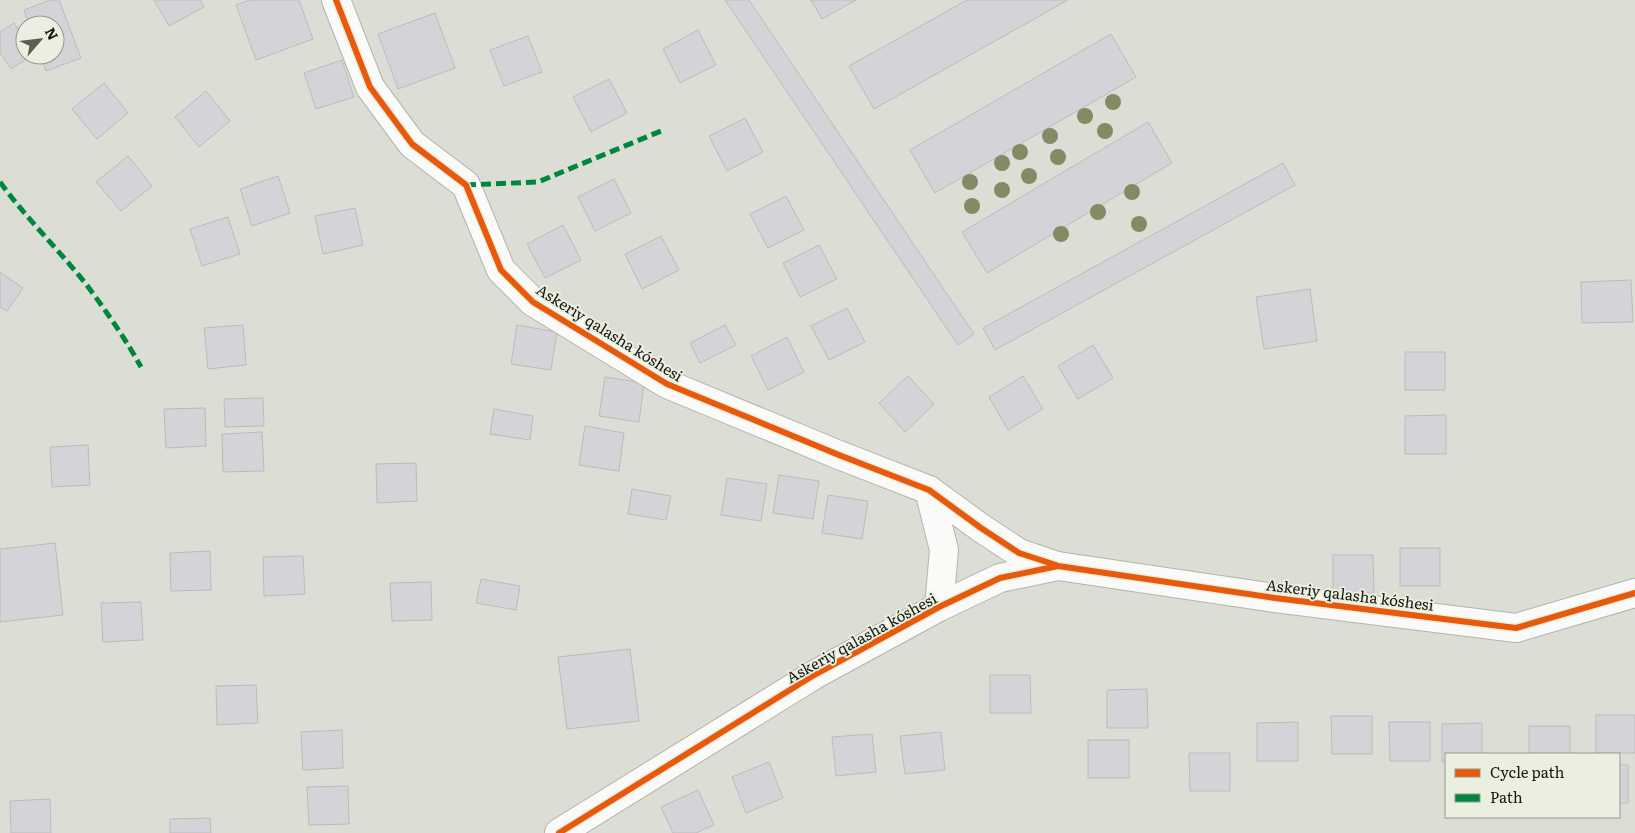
<svg xmlns="http://www.w3.org/2000/svg" width="1635" height="833" font-family="Literata,serif">
  <style>
    .building { fill: #d6d3d8; stroke: #bcbbba }
    .lines { fill: none; stroke-linecap: round; stroke-linejoin: round }
    .street-casing { stroke: #b2b4ac; stroke-width: 30 }
    .street { stroke: #fafaf9; stroke-width: 28 }
    .quiet { stroke: #00873e; stroke-width: 5; stroke-dasharray: 10 5; stroke-linecap: butt }
    .cycleway-casing { stroke: #ebefdf; stroke-width: 9 }
    .cycleway { stroke: #e8590c; stroke-width: 6 }
    .tree { fill: #848a64 }
    .labels { text-anchor: middle; dominant-baseline: central; stroke-width: 4; stroke-linejoin: round; paint-order: stroke }
    .street-label { font-size: 15px; fill: #161812; stroke: #ebefdf }
  </style>
  <rect width="100%" height="100%" fill="#dcded5"/>
  <g class="building">
    <path d="M50 0H59L81 58 46 71 40 55H55V25H29L24 10Z"/>
    <path d="M154 0H200L204 7 169 26Z"/>
    <path d="M250 0H299L313 39 256 60 236 5Z"/>
    <path d="M725 0H749L974 334 958 345Z"/>
    <path d="M811 0H856L822 19Z"/>
    <path d="M967 0H1068L874 109 849 66Z"/>
    <path d="M435 13 455 68 398 89 378 34Z"/>
    <path d="M14 23 25 40V55H33L11 69 0 53V32Z"/>
    <path d="M698 30 716 65 680 83 663 49Z"/>
    <path d="M1111 34 1136 77 935 193 910 150Z"/>
    <path d="M528 36 542 72 504 86 490 50Z"/>
    <path d="M342 60 354 97 316 109 304 73Z"/>
    <path d="M609 79 627 113 591 132 573 97Z"/>
    <path d="M104 83 128 113 97 139 72 109Z"/>
    <path d="M206 91 230 121 199 147 175 117Z"/>
    <path d="M745 118 763 152 727 171 709 136Z"/>
    <path d="M1148 122 1172 163 987 273 962 232Z"/>
    <path d="M128 156 152 186 121 211 96 182Z"/>
    <path d="M1283 163 1295 185 995 350 983 328Z"/>
    <path d="M278 176 290 213 252 226 240 189Z"/>
    <path d="M614 179 631 213 595 231 578 197Z"/>
    <path d="M786 196 804 230 768 248 750 214Z"/>
    <path d="M355 208 363 245 323 254 315 216Z"/>
    <path d="M228 217 240 254 202 266 190 229Z"/>
    <path d="M563 225 581 260 545 278 527 244Z"/>
    <path d="M661 236 679 270 642 289 625 254Z"/>
    <path d="M819 245 837 279 800 297 783 263Z"/>
    <path d="M0 272 23 288 7 311 0 307Z"/>
    <path d="M1631 280 1633 322 1582 323 1581 282Z"/>
    <path d="M1310 289 1317 341 1264 349 1256 297Z"/>
    <path d="M847 308 865 342 829 360 811 326Z"/>
    <path d="M243 325 246 365 208 369 204 328Z"/>
    <path d="M517 325 557 332 551 370 511 364Z"/>
    <path d="M725 325 736 345 700 363 690 343Z"/>
    <path d="M787 337 804 372 768 390 751 356Z"/>
    <path d="M1093 345 1113 378 1078 399 1058 366Z"/>
    <rect x="1405" y="352" width="40" height="38"/>
    <path d="M908 376 934 404 905 432 879 403Z"/>
    <path d="M1023 376 1043 409 1008 430 989 397Z"/>
    <path d="M605 377 644 383 639 422 599 416Z"/>
    <path d="M263 398 264 426 225 427 224 399Z"/>
    <path d="M205 408 206 446 166 448 164 409Z"/>
    <path d="M494 409 533 416 530 440 490 434Z"/>
    <path d="M1446 415V454H1405V416Z"/>
    <path d="M585 426 624 433 619 471 579 465Z"/>
    <path d="M262 432 264 471 223 472 222 434Z"/>
    <path d="M88 445 90 485 52 487 50 447Z"/>
    <path d="M416 463 417 501 377 503 376 464Z"/>
    <path d="M779 475 819 481 813 519 773 513Z"/>
    <path d="M727 478 767 484 761 521 721 515Z"/>
    <path d="M632 489 671 496 666 520 628 514Z"/>
    <path d="M828 495 868 501 862 539 822 533Z"/>
    <path d="M55 543 63 615 0 622V549Z"/>
    <rect x="1400" y="548" width="40" height="38"/>
    <path d="M210 551 211 590 171 591 170 553Z"/>
    <path d="M1333 555H1373L1374 593H1333Z"/>
    <path d="M303 556 305 594 264 596 263 557Z"/>
    <path d="M481 579 520 586 516 610 476 603Z"/>
    <path d="M431 582 432 620 392 621 390 583Z"/>
    <path d="M141 602 143 640 103 642 101 603Z"/>
    <path d="M630 649 639 721 567 729 558 657Z"/>
    <path d="M990 675H1030L1031 713H990Z"/>
    <path d="M256 685 258 723 217 725 216 686Z"/>
    <path d="M1147 689 1148 728H1107V690Z"/>
    <rect x="1596" y="715" width="39" height="38"/>
    <path d="M1331 716H1372V754H1332Z"/>
    <path d="M1298 722V761H1257V723Z"/>
    <path d="M1389 722H1430V761H1390Z"/>
    <path d="M1482 723V754H1446V762H1442V724Z"/>
    <rect x="1529" y="726" width="41" height="28"/>
    <path d="M342 730 343 768 303 770 301 732Z"/>
    <path d="M941 732 945 770 905 774 900 736Z"/>
    <path d="M872 734 876 772 836 776 832 737Z"/>
    <rect x="1088" y="740" width="41" height="38"/>
    <path d="M1189 753H1230V791H1190Z"/>
    <path d="M769 762 783 798 746 813 732 777Z"/>
    <rect x="1619" y="765" width="9" height="38"/>
    <path d="M348 786 349 824 309 825 307 787Z"/>
    <path d="M698 790 714 825 696 833H673L661 807Z"/>
    <path d="M50 799 51 833H11L10 801Z"/>
    <path d="M210 818 211 833H170V819Z"/>
  </g>
  <g class="lines">
    <defs>
      <g id="street">
        <path d="M336 0 370 87 412 144 466 185 501 270 533 302 667 384 839 455 929 490 981 528 1019 553 1057 566"/>
        <path d="M929 490 944 550 939 607"/>
        <path d="M559 833 814 675 939 607 1000 578 1058 566 1275 598 1516 628 1635 593"/>
      </g>
    </defs>
    <use href="#street" class="street-casing"/>
    <use href="#street" class="street"/>
    <g class="quiet">
      <path d="M0 182C26 218 58 249 86 284 106 311 125 338 141 367"/>
      <path d="M466 185 538 182 661 131"/>
    </g>
    <defs>
      <g id="cycleway">
        <path d="M336 0 370 87 412 144 466 185 501 270 533 302 667 384 839 455 929 490 981 528 1019 553 1056 565"/>
        <path d="M559 833 814 675 939 607 1000 578 1058 566 1275 598 1516 628 1635 593"/>
      </g>
    </defs>
    <use href="#cycleway" class="cycleway-casing"/>
    <use href="#cycleway" class="cycleway"/>
  </g>
  <g class="tree">
    <circle cx="1113" cy="102" r="8"/>
    <circle cx="1085" cy="116" r="8"/>
    <circle cx="1105" cy="131" r="8"/>
    <circle cx="1050" cy="136" r="8"/>
    <circle cx="1020" cy="152" r="8"/>
    <circle cx="1058" cy="157" r="8"/>
    <circle cx="1002" cy="163" r="8"/>
    <circle cx="1029" cy="176" r="8"/>
    <circle cx="970" cy="182" r="8"/>
    <circle cx="1002" cy="190" r="8"/>
    <circle cx="1132" cy="192" r="8"/>
    <circle cx="972" cy="206" r="8"/>
    <circle cx="1098" cy="212" r="8"/>
    <circle cx="1139" cy="224" r="8"/>
    <circle cx="1061" cy="234" r="8"/>
  </g>
  <g class="labels">
    <g class="street-label">
      <text transform="translate(610 332) rotate(32)">Askeriy qalasha kóshesi</text>
      <text transform="translate(1350 594) rotate(7)">Askeriy qalasha kóshesi</text>
      <text transform="translate(861 637) rotate(-29)">Askeriy qalasha kóshesi</text>
    </g>
  </g>
  <rect x="1445" y="753" width="175" height="65" fill="#ebefdf" stroke="#96998d"/>
  <rect x="1455" y="769" width="25" height="8" fill="#e8590c" stroke="#96998d"/>
  <text x="1490" y="778" font-size="15" fill="#161812">Cycle path</text>
  <rect x="1455" y="794" width="25" height="8" fill="#00873e" stroke="#96998d"/>
  <text x="1490" y="803" font-size="15" fill="#161812">Path</text>
  <g transform="translate(40 40) rotate(62)"><circle r="24" fill="#ebefdf" stroke="#96998d"/>
  <path d="M0-4L9 19L0 12L-9 19Z" fill="#5b5d56"/>
  <text y="-8" font-size="14" font-weight="bold" text-anchor="middle" fill="#161812">N</text>
  </g>
</svg>
